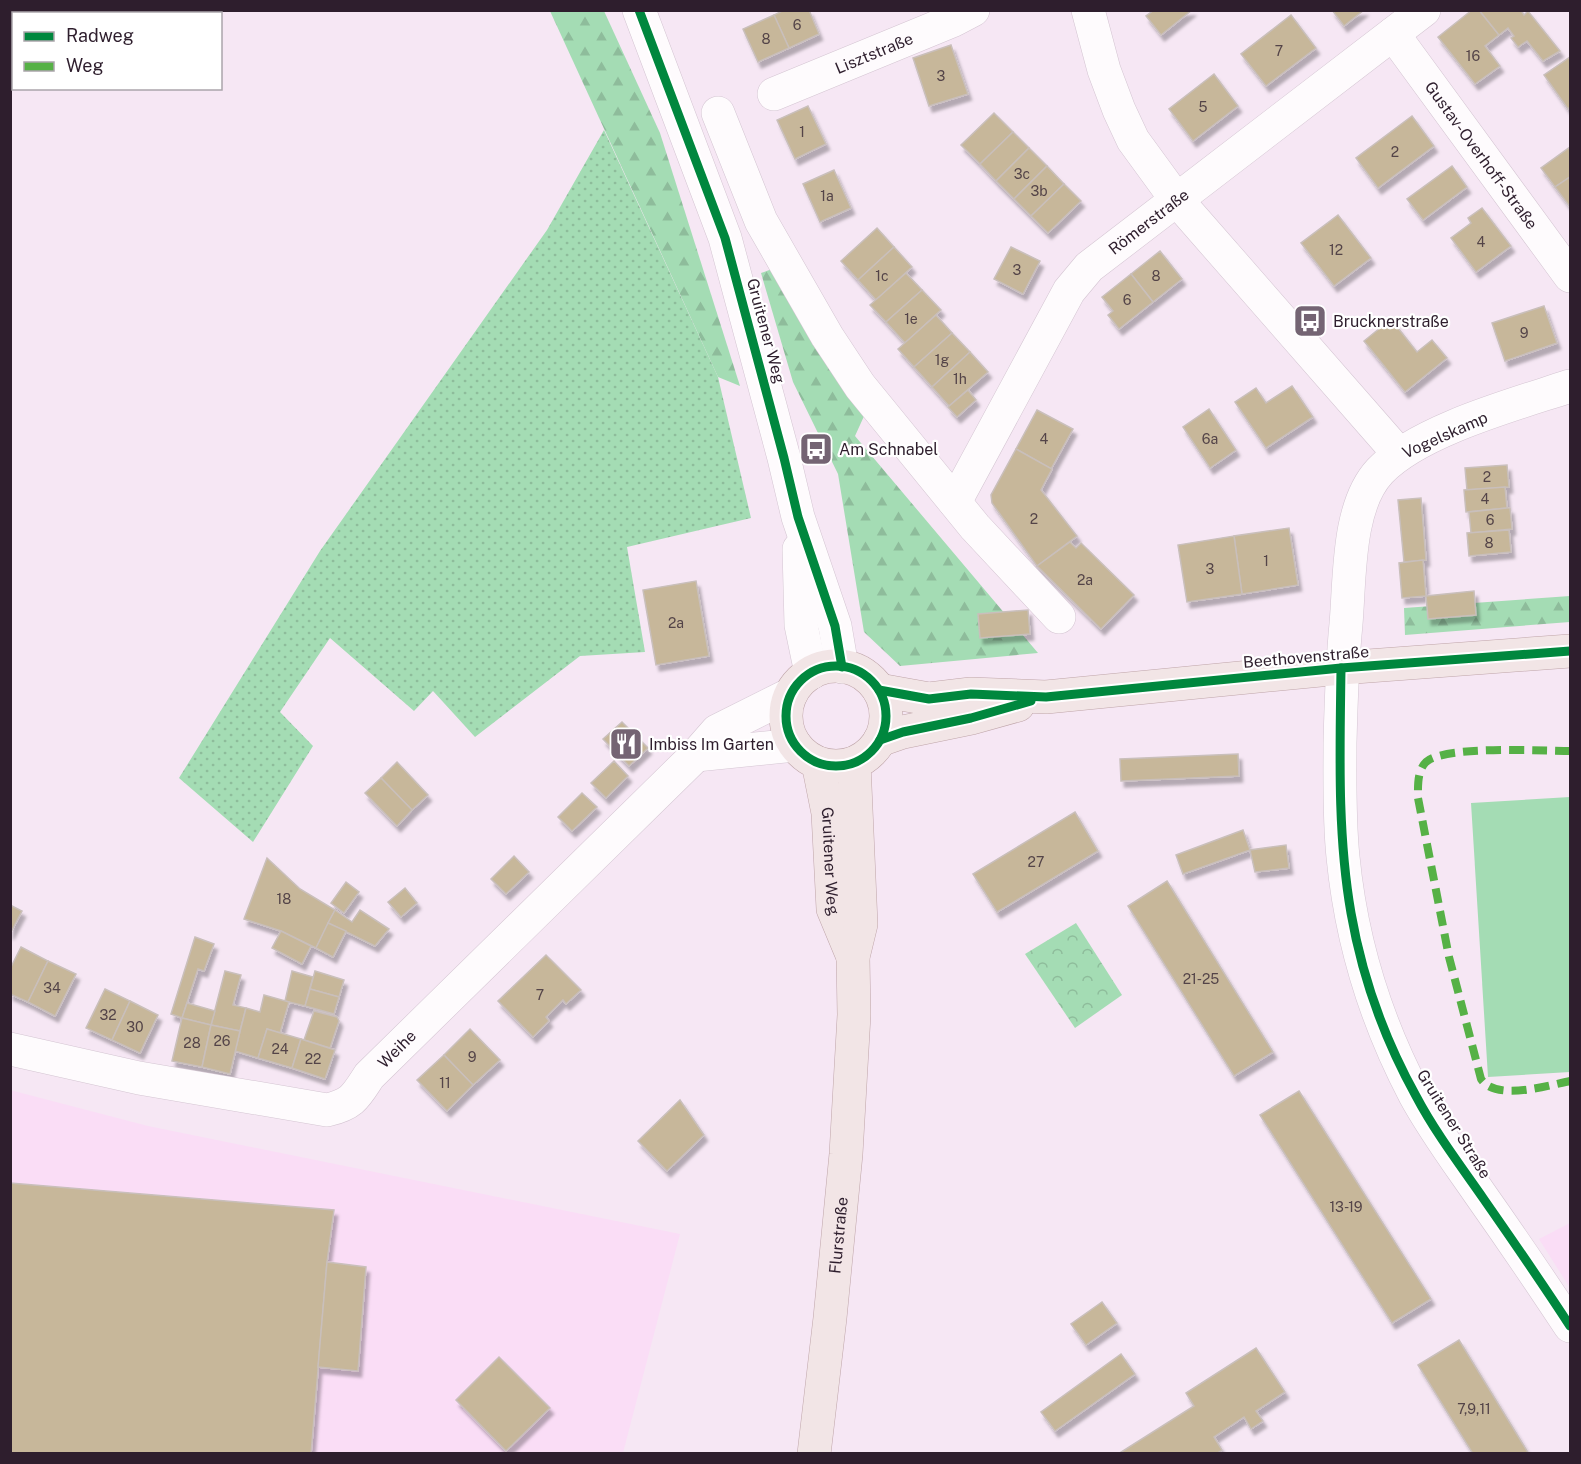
<svg xmlns="http://www.w3.org/2000/svg" width="1581" height="1464" font-family="'Public Sans',sans-serif">
  <style>
    .built { fill: #faddf6 }
    .grass { fill: #a4dcb4 }
    .forest { fill: url(#forest-firs) }
    .park { fill: url(#park-crowns) }
    .garden { fill: url(#garden-dots) }
    .building { fill: #c7b79a; stroke: #c9bfbb; stroke-width: 1.5; filter: url(#shadow) }
    .lines { fill: none; stroke-linecap: round; stroke-linejoin: round }
    .minor-casing { stroke: #d4c5d2; stroke-width: 34 }
    .major-casing { stroke: #bfa5a9; stroke-width: 34 }
    .minor { stroke: #fefbfd; stroke-width: 33 }
    .major { stroke: #f2e5e6; stroke-width: 33 }
    .quiet { stroke: #56b146; stroke-width: 8; stroke-dasharray: 15 8; stroke-linecap: butt }
    .cycleway-casing { stroke: #fff; stroke-width: 13 }
    .cycleway { stroke: #00873e; stroke-width: 9 }
    .labels { text-anchor: middle; dominant-baseline: central; stroke-width: 4.5; stroke-linejoin: round; paint-order: stroke }
    .number-label { font-size: 14px; fill: #544448 }
    .street-label { font-size: 16px; fill: #2e1e2d; stroke: #fff }
    .poi-label { font-size: 16px; fill: #2e1e2d; stroke: #fff; text-anchor: start }
  </style>
  <defs>
    <pattern id="forest-firs" width="22" height="20" patternUnits="userSpaceOnUse" patternTransform="scale(1.5)"><rect width="22" height="20" fill="#a4dcb4"/><path d="M5 1l3.5 6h-7zM16 11l3.5 6h-7z" fill="#8ebc9b"/></pattern>
    <pattern id="park-crowns" width="20" height="18" patternUnits="userSpaceOnUse" patternTransform="scale(1.5)"><rect width="20" height="18" fill="#a4dcb4"/><path d="M2 6a3 3 0 1 1 6 0M12 15a3 3 0 1 1 6 0" fill="none" stroke="#8ebc9b"/></pattern>
    <pattern id="garden-dots" width="8" height="8" patternUnits="userSpaceOnUse" patternTransform="scale(1.5)"><rect width="8" height="8" fill="#a4dcb4"/><path d="M2 2h.1M6 6h.1" fill="none" stroke="#8ebc9b" stroke-width="1.8" stroke-linecap="round"/></pattern>
    <filter id="shadow"><feDropShadow dx="3.5" dy="6" stdDeviation="1.5" flood-color="#0004"/></filter>
  </defs>
  <rect width="100%" height="100%" fill="#f6e7f4"/>
  <g class="built">
    <path d="M10 1090 148 1126 680 1234 623 1453H11Z"/>
    <path d="M1570 1223V1288L1539 1239Z"/>
  </g>
  <path class="grass" d="M1570 797V1072L1488 1077 1471 803Z"/>
  <g class="forest">
    <path d="M550 11H604L660 133 740 386 718 377Z"/>
    <path d="M772 269 865 414 855 436 1038 653 900 666 864 632 838 474 793 382 761 273Z"/>
    <path d="M1570 596V622L1405 635 1404 608Z"/>
  </g>
  <path class="park" d="M1076 923 1122 995 1075 1028 1025 954Z"/>
  <path class="garden" d="M604 130 718 377 751 518 627 547 645 652 580 656 475 737 433 691 414 711 330 638 280 712 313 746 253 842 179 778 320 551 547 230Z"/>
  <g class="building">
    <path d="M784 10H809L819 34 789 48 774 15Z"/>
    <path d="M1154 10H1192L1161 35 1146 16Z"/>
    <path d="M1332 10H1364L1344 26Z"/>
    <path d="M1472 10H1479L1499 35 1485 46 1500 66 1475 84 1438 37Z"/>
    <path d="M1479 10H1521L1524 15 1528 11 1560 51 1543 61 1527 41 1518 47 1511 38 1514 36 1508 28 1499 35Z"/>
    <path d="M774 15 789 48 758 62 743 29Z"/>
    <path d="M1291 15 1316 48 1266 86 1241 54Z"/>
    <path d="M951 45 968 94 929 106 913 58Z"/>
    <path d="M1570 57V107L1568 109 1544 75Z"/>
    <path d="M1214 74 1238 106 1193 141 1169 109Z"/>
    <path d="M808 106 826 144 795 159 777 120Z"/>
    <path d="M994 113 1013 132 980 164 961 145Z"/>
    <path d="M1412 116 1434 146 1378 188 1356 158Z"/>
    <path d="M1013 132 1029 148 996 181 980 164Z"/>
    <path d="M1570 147V177L1555 187 1541 168Z"/>
    <path d="M1029 148 1047 166 1014 199 996 181Z"/>
    <path d="M1047 166 1064 184 1031 216 1014 199Z"/>
    <path d="M1452 166 1467 187 1423 220 1407 199Z"/>
    <path d="M834 170 851 208 820 222 803 184Z"/>
    <path d="M1570 177V207L1555 187Z"/>
    <path d="M1064 184 1081 201 1048 233 1031 216Z"/>
    <path d="M1482 208 1511 246 1476 272 1451 238 1471 223 1468 218Z"/>
    <path d="M1338 215 1371 258 1334 286 1301 243Z"/>
    <path d="M877 228 894 247 858 280 841 261Z"/>
    <path d="M894 247 912 267 876 300 858 280Z"/>
    <path d="M1011 247 1040 261 1023 294 994 279Z"/>
    <path d="M1160 251 1182 279 1153 302 1131 274Z"/>
    <path d="M906 273 922 290 886 322 870 305Z"/>
    <path d="M1131 274 1153 302 1119 329 1108 315 1113 311 1102 297Z"/>
    <path d="M922 290 941 310 905 343 886 322Z"/>
    <path d="M1544 306 1557 343 1505 361 1492 323Z"/>
    <path d="M936 315 952 333 914 367 898 349Z"/>
    <path d="M1391 319 1417 352 1432 340 1447 358 1405 392 1364 341Z"/>
    <path d="M952 333 970 352 932 387 914 367Z"/>
    <path d="M970 352 988 372 949 406 932 387Z"/>
    <path d="M1292 386 1313 417 1266 448 1235 402 1256 388 1266 403Z"/>
    <path d="M968 390 976 400 957 417 948 407Z"/>
    <path d="M1209 409 1236 450 1210 468 1183 427Z"/>
    <path d="M1037 410 1073 429 1051 469 1016 449Z"/>
    <path d="M1016 449 1052 469 1041 490 1077 536 1037 566 992 503 991 495Z"/>
    <path d="M1507 465 1509 487 1467 490 1465 468Z"/>
    <path d="M1505 487 1507 508 1466 512 1464 490Z"/>
    <path d="M1421 498 1426 560 1404 562 1398 500Z"/>
    <path d="M1507 508H1510L1512 529 1471 533 1469 512Z"/>
    <path d="M1289 528 1298 585 1242 594 1234 536Z"/>
    <path d="M1509 530 1511 552 1469 556 1467 533Z"/>
    <path d="M1234 536 1242 594 1187 602 1178 545Z"/>
    <path d="M1070 542 1076 548 1081 543 1134 595 1101 629 1037 566Z"/>
    <path d="M1423 560 1426 596 1402 598 1399 563Z"/>
    <path d="M696 581 709 656 656 665 643 590Z"/>
    <path d="M1474 591 1476 615 1428 619 1426 596Z"/>
    <path d="M1028 610 1030 634 980 638 978 614Z"/>
    <path d="M622 722 648 748 629 766 603 739Z"/>
    <path d="M1238 754 1239 776 1121 781 1120 759Z"/>
    <path d="M614 761 628 776 606 798 591 783Z"/>
    <path d="M397 762 428 795 412 810 381 778Z"/>
    <path d="M381 778 412 810 397 826 365 793Z"/>
    <path d="M582 793 597 807 572 831 558 817Z"/>
    <path d="M1075 812 1098 851 997 912 973 874Z"/>
    <path d="M1243 830 1250 850 1183 874 1176 855Z"/>
    <path d="M1286 845 1289 868 1255 872 1250 850Z"/>
    <path d="M514 856 529 872 506 894 491 879Z"/>
    <path d="M267 858 300 889 335 910 316 948 281 931 244 919Z"/>
    <path d="M1167 881 1273 1052 1234 1076 1128 906Z"/>
    <path d="M346 882 359 892 344 913 331 903Z"/>
    <path d="M405 888 417 903 401 917 388 902Z"/>
    <path d="M10 905 22 911 10 934Z"/>
    <path d="M335 910 352 922 360 910 389 929 375 946 328 923Z"/>
    <path d="M328 923 346 931 333 957 316 948Z"/>
    <path d="M281 931 311 946 302 964 272 948Z"/>
    <path d="M195 937 214 944 204 971 198 969 182 1018 171 1014Z"/>
    <path d="M21 947 48 961 28 1002 10 994V969Z"/>
    <path d="M546 955 581 990 566 1004 563 1000 546 1017 549 1021 533 1037 498 1001Z"/>
    <path d="M48 961 76 974 55 1016 28 1002Z"/>
    <path d="M225 971 241 975 233 1005 246 1008 240 1031 211 1025Z"/>
    <path d="M292 971 313 977 305 1006 285 1001Z"/>
    <path d="M315 971 344 980 339 997 310 989Z"/>
    <path d="M105 989 130 1001 112 1040 86 1028Z"/>
    <path d="M310 989 339 997 334 1014 305 1006Z"/>
    <path d="M264 995 289 1002 280 1033 267 1029 258 1058 235 1051 246 1008 260 1012Z"/>
    <path d="M130 1001 158 1015 140 1053 112 1040Z"/>
    <path d="M187 1003 215 1011 211 1025 182 1018Z"/>
    <path d="M314 1011 337 1017 339 1021 330 1048 304 1040Z"/>
    <path d="M182 1018 211 1025 202 1067 172 1061Z"/>
    <path d="M211 1025 240 1031 230 1074 202 1067Z"/>
    <path d="M267 1029 301 1039 292 1068 258 1058Z"/>
    <path d="M470 1029 500 1060 473 1085 444 1055Z"/>
    <path d="M301 1039 335 1050 325 1079 292 1068Z"/>
    <path d="M444 1055 473 1085 447 1111 417 1080Z"/>
    <path d="M1299 1091 1431 1299 1392 1323 1260 1115Z"/>
    <path d="M680 1100 704 1135 667 1171 638 1141Z"/>
    <path d="M10 1183 334 1210 327 1262 311 1454H10Z"/>
    <path d="M327 1262 366 1267 358 1371 318 1367Z"/>
    <path d="M1102 1302 1117 1323 1086 1345 1071 1324Z"/>
    <path d="M1459 1340 1529 1454H1473L1418 1365Z"/>
    <path d="M1256 1348 1285 1392 1256 1411 1263 1421 1251 1429 1244 1417 1214 1437 1222 1450 1216 1454H1118L1194 1406 1186 1393Z"/>
    <path d="M1121 1354 1135 1374 1055 1431 1041 1412Z"/>
    <path d="M499 1357 550 1408 506 1451 456 1400Z"/>
  </g>
  <g class="lines">
    <defs>
      <g id="minor">
        <path d="M639 10 725 238 784 458 798 517 835 626 842 667"/>
        <path d="M1088 10 1104 70 1119 110 1133 140 1176 199 1399 454"/>
        <path id="s1" d="M1393 34 1570 276"/>
        <path id="s2" d="M774 94 954 20 973 10"/>
        <path d="M718 113 761 221 827 336 860 386 975 527 1059 617"/>
        <path d="M1570 386C1516 404 1419 430 1380 471 1347 506 1350 578 1346 624 1342 664 1341 703 1340 743 1340 781 1339 819 1343 857 1351 939 1376 1021 1415 1095 1434 1130 1458 1162 1480 1194 1511 1238 1541 1282 1570 1326"/>
        <path id="s3" d="M955 502 1069 291 1089 267 1424 10"/>
        <path d="M799 549 801 625 811 673"/>
        <path d="M696 755 795 745"/>
        <path id="s4" d="M10 1049 139 1078 327 1110C353 1104 356 1096 369 1076L696 755 717 731 791 694"/>
      </g>
      <g id="major">
        <circle cx="836" cy="716" r="50"/>
        <path d="M879 690 929 699 971 694 1046 697 1341 668 1570 651"/>
        <path d="M880 740 903 732 971 718 1018 705"/>
        <path id="s5" d="M818 763 828 813 833 909 853 957"/>
        <path id="s6" d="M814 1454 830 1318 846 1154 854 1015 853 957 861 924 854 763"/>
      </g>
    </defs>
    <use href="#minor" class="minor-casing"/>
    <use href="#major" class="major-casing"/>
    <use href="#minor" class="minor"/>
    <use href="#major" class="major"/>
    <path class="quiet" d="M1570 751C1542 751 1445 745 1426 762 1417 771 1418 786 1418 798L1449 957 1481 1079C1496 1102 1549 1085 1570 1081"/>
    <defs>
      <g id="cycleway">
        <path d="M639 10 725 238 784 458 798 517 835 626 842 667"/>
        <circle cx="836" cy="716" r="50"/>
        <path d="M1341 668C1340 750 1337 832 1351 913 1362 976 1385 1040 1416 1096 1435 1132 1460 1165 1483 1198 1513 1241 1542 1283 1570 1326"/>
        <path d="M879 690 929 699 971 694 1046 697 1341 668 1570 651"/>
        <path d="M880 740 903 732 971 718 1031 701"/>
      </g>
    </defs>
    <use href="#cycleway" class="cycleway-casing"/>
    <use href="#cycleway" class="cycleway"/>
  </g>
  <defs>
    <symbol id="bus-square" viewBox="-11 -11 22 22"><rect x="-9" y="-9" width="18" height="18" rx="4" fill="#746473" stroke="#fff"/><path d="M-5-6H5V4H4V6H2V4H-2V6H-4V4H-5ZM-3.5-4V0h7V-4ZM-3.5 1.2v1.5H-2V1.2ZM2 1.2v1.5H3.5V1.2Z" fill="#fff"/></symbol>
    <symbol id="restaurant-square" viewBox="-11 -11 22 22"><rect x="-9" y="-9" width="18" height="18" rx="4" fill="#746473" stroke="#fff"/><path d="M-5-6h1v4h1v-4h1v4h1v-4h1v5L-1.5 .5V6h-2V.5L-5-1ZM5-6V6H3V1.5H1.5Q1.5-4 5-6Z" fill="#fff"/></symbol>
  </defs>
  <g fill-rule="evenodd">
    <use href="#bus-square" x="1291" y="302" width="38" height="38"/>
    <use href="#bus-square" x="797" y="430" width="38" height="38"/>
    <use href="#restaurant-square" x="607" y="725" width="38" height="38"/>
  </g>
  <g class="labels">
    <g class="number-label">
      <text x="797" y="25">6</text>
      <text x="766" y="39">8</text>
      <text x="1279" y="51">7</text>
      <text x="1473" y="56">16</text>
      <text x="941" y="76">3</text>
      <text x="1203" y="107">5</text>
      <text x="802" y="132">1</text>
      <text x="1395" y="152">2</text>
      <text x="1022" y="174">3c</text>
      <text x="1039" y="191">3b</text>
      <text x="827" y="196">1a</text>
      <text x="1481" y="242">4</text>
      <text x="1336" y="250">12</text>
      <text x="1017" y="270">3</text>
      <text x="882" y="276">1c</text>
      <text x="1156" y="276">8</text>
      <text x="1127" y="300">6</text>
      <text x="911" y="319">1e</text>
      <text x="1524" y="333">9</text>
      <text x="942" y="360">1g</text>
      <text x="960" y="379">1h</text>
      <text x="1044" y="439">4</text>
      <text x="1210" y="439">6a</text>
      <text x="1487" y="477">2</text>
      <text x="1485" y="499">4</text>
      <text x="1034" y="519">2</text>
      <text x="1490" y="520">6</text>
      <text x="1489" y="543">8</text>
      <text x="1266" y="561">1</text>
      <text x="1210" y="569">3</text>
      <text x="1085" y="580">2a</text>
      <text x="676" y="623">2a</text>
      <text x="1036" y="862">27</text>
      <text x="284" y="899">18</text>
      <text x="1201" y="979">21-25</text>
      <text x="52" y="988">34</text>
      <text x="540" y="995">7</text>
      <text x="108" y="1015">32</text>
      <text x="135" y="1027">30</text>
      <text x="222" y="1041">26</text>
      <text x="192" y="1043">28</text>
      <text x="280" y="1049">24</text>
      <text x="472" y="1057">9</text>
      <text x="313" y="1059">22</text>
      <text x="445" y="1083">11</text>
      <text x="1346" y="1207">13-19</text>
      <text x="1474" y="1409">7,9,11</text>
    </g>
    <g class="street-label">
      <text stroke="none"><textPath href="#s2" startOffset="108">Lisztstraße</textPath></text>
      <text stroke="none"><textPath href="#s1" startOffset="150">Gustav-Overhoff-Straße</textPath></text>
      <text stroke="none"><textPath href="#s3" startOffset="346">Römerstraße</textPath></text>
      <text transform="translate(766 331) rotate(75)">Gruitener Weg</text>
      <text transform="translate(1445 435) rotate(-24)">Vogelskamp</text>
      <text transform="translate(1306 657) rotate(-5)">Beethovenstraße</text>
      <text stroke="none"><textPath href="#s5" startOffset="99">Gruitener Weg</textPath></text>
      <text stroke="none"><textPath href="#s4" startOffset="418">Weihe</textPath></text>
      <text transform="translate(1454 1124) rotate(58)">Gruitener Straße</text>
      <text stroke="none"><textPath href="#s6" startOffset="220">Flurstraße</textPath></text>
    </g>
    <g class="poi-label">
      <text x="1333" y="321">Brucknerstraße</text>
      <text x="839" y="449">Am Schnabel</text>
      <text x="649" y="744">Imbiss Im Garten</text>
    </g>
  </g>
  <rect width="1581" height="1464" fill="none" stroke="#2e1e2d" stroke-width="24"/>
  <rect x="12" y="12" width="210" height="78" fill="#ffffff" stroke="#aba5ab" stroke-width="1.5"/>
  <rect x="24" y="32" width="30" height="9" fill="#00873e" stroke="#aba5ab" stroke-width="1.5"/>
  <text x="66" y="42" font-size="18" fill="#2e1e2d">Radweg</text>
  <rect x="24" y="62" width="30" height="9" fill="#56b146" stroke="#aba5ab" stroke-width="1.5"/>
  <text x="66" y="72" font-size="18" fill="#2e1e2d">Weg</text>
</svg>
